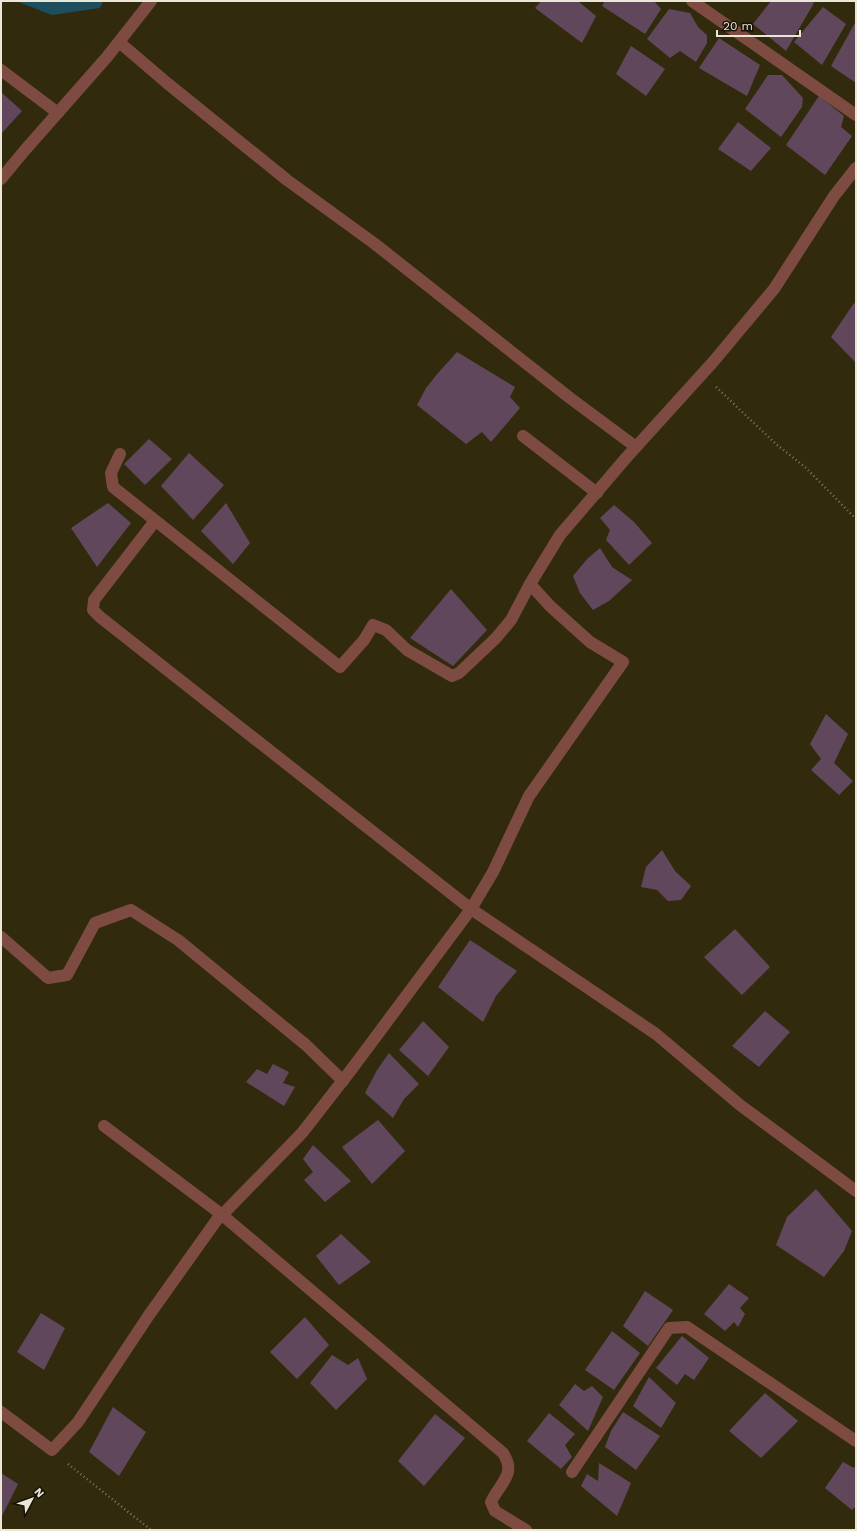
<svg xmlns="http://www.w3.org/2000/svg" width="857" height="1531" font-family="'Work Sans',sans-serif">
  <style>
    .water { fill: #1d4f5f }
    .building { fill: #60475c }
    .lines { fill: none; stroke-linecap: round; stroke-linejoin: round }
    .path { stroke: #807961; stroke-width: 2.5; stroke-dasharray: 1 3; stroke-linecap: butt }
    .minor { stroke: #7e4b42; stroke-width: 12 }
  </style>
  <rect width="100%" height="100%" fill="#322a0d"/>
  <path class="water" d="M16 1H103L100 8 52 15Z"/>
  <g class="building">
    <path d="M541 1H578L596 16 582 43 535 8Z"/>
    <path d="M605 1H654L661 9 645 34 602 6Z"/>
    <path d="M771 1H812L814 3 786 51 753 24Z"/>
    <path d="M823 7 846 24 822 65 794 42Z"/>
    <path d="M669 9 690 13 698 27 707 35V43L696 62 680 51 670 58 647 39Z"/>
    <path d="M856 21V83L831 66Z"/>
    <path d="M719 38 760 65 747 96 699 68Z"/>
    <path d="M631 46 665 69 646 96 616 74Z"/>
    <path d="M768 75H782L803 98 802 107 781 137 745 109Z"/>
    <path d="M1 92 22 111 1 134Z"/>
    <path d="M819 96 844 116 841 127 852 136 825 175 786 145Z"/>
    <path d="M738 122 771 148 751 171 718 149Z"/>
    <path d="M854 303 856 305V363L831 337Z"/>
    <path d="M457 352 515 387 510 397 520 408 491 442 482 432 466 444 417 405 426 388 438 373Z"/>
    <path d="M149 439 172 459 145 485 124 464Z"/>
    <path d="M189 453 224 485 193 520 161 486Z"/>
    <path d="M108 503 131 523 97 567 71 528Z"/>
    <path d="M226 503 250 543 233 564 201 531Z"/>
    <path d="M614 505 634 522 652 543 629 565 606 540 610 530 600 518Z"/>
    <path d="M600 548 612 567 632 580 609 601 593 610 580 593 573 576 587 559Z"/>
    <path d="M451 589 487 630 453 666 410 638Z"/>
    <path d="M826 714 848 734 834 763 853 781 839 795 811 770 821 759 810 744Z"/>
    <path d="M662 850 675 871 691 886 681 900 668 901 657 890 641 887 646 867Z"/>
    <path d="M735 929 770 967 742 995 704 957Z"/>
    <path d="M470 940 517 971 496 996 483 1022 438 987Z"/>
    <path d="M765 1011 790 1032 759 1067 732 1046Z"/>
    <path d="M423 1021 449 1047 428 1076 399 1050Z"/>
    <path d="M389 1053 419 1084 404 1099 393 1118 365 1093 377 1070Z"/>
    <path d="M273 1064 289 1072 283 1083 295 1087 284 1106 246 1082 257 1069 267 1074Z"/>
    <path d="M378 1120 405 1151 372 1184 342 1147Z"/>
    <path d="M313 1145 351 1181 325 1202 304 1180 313 1172 303 1159Z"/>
    <path d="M816 1189 852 1231 844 1251 824 1277 776 1245 787 1217Z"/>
    <path d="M341 1234 371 1262 339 1285 316 1256Z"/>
    <path d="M729 1284 749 1298 740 1308 745 1314 738 1327 734 1322 725 1331 704 1314Z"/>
    <path d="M645 1291 673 1310 648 1346 623 1326Z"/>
    <path d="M41 1313 65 1328 44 1370 17 1352Z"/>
    <path d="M305 1317 329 1345 297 1379 270 1352Z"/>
    <path d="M612 1331 640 1353 614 1390 585 1370Z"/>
    <path d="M682 1336 709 1358 694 1380 685 1374 677 1385 656 1368Z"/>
    <path d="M332 1355 348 1365 358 1358 367 1379 336 1410 310 1383Z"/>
    <path d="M649 1377 676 1403 661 1428 633 1406Z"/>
    <path d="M575 1384 584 1391 592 1386 603 1397 588 1431 559 1405Z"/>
    <path d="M765 1393 798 1421 761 1458 729 1431Z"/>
    <path d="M113 1407 146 1432 119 1476 89 1452Z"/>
    <path d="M623 1412 660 1436 636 1470 605 1447 611 1431Z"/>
    <path d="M549 1413 575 1434 565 1445 572 1457 561 1469 527 1441Z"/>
    <path d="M435 1414 465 1438 424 1486 398 1461Z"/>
    <path d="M843 1462 854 1468 856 1465V1506L852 1510 825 1488Z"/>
    <path d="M599 1463 631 1483 617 1516 581 1486 587 1474 598 1481Z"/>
    <path d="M1 1473 18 1484 1 1518Z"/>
  </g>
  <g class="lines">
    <g class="path">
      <path d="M716 387 776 444 806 468 856 519"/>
      <path d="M68 1464 151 1530"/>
    </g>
    <g class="minor">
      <path d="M692 1 856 115"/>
      <path d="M119 42 167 83 287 180 375 244 570 398 636 447"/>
      <path d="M1 70 58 113"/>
      <path d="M1 179 25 150 107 57 151 1"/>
      <path d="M523 436 597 493"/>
      <path d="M120 454 111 473 113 487 340 667 364 640 373 625 386 630 407 650 452 676 459 673 496 638 511 620 530 584"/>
      <path d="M155 521 94 600 93 610 100 617 471 909 656 1034 740 1105 856 1191"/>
      <path d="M1 937 48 978 67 975 95 923 131 910 178 940 306 1045 343 1081"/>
      <path d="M104 1126 221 1214 503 1453C517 1474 500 1483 491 1502L495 1511 526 1530"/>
      <path d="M1 1412 52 1450 78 1422 149 1315 221 1214 225 1212 302 1133 351 1070 471 909 493 872 529 796 623 662 590 642 550 606 530 584 560 535 626 458 713 362 774 289 834 196 856 168"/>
      <path d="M572 1472 669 1328 687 1327 856 1441"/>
    </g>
  </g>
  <rect width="857" height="1531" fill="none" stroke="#ebe7d6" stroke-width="4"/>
  <g transform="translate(32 1499) rotate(49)" stroke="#171307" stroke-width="3" paint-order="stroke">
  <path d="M0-3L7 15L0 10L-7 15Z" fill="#ebe7d6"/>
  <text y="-6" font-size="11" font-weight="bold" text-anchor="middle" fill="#ebe7d6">N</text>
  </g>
  <path d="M717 30v6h83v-6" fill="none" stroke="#ebe7d6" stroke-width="2"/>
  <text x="723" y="30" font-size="12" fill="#ebe7d6" stroke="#171307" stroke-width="3" paint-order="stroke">20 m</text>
</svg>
